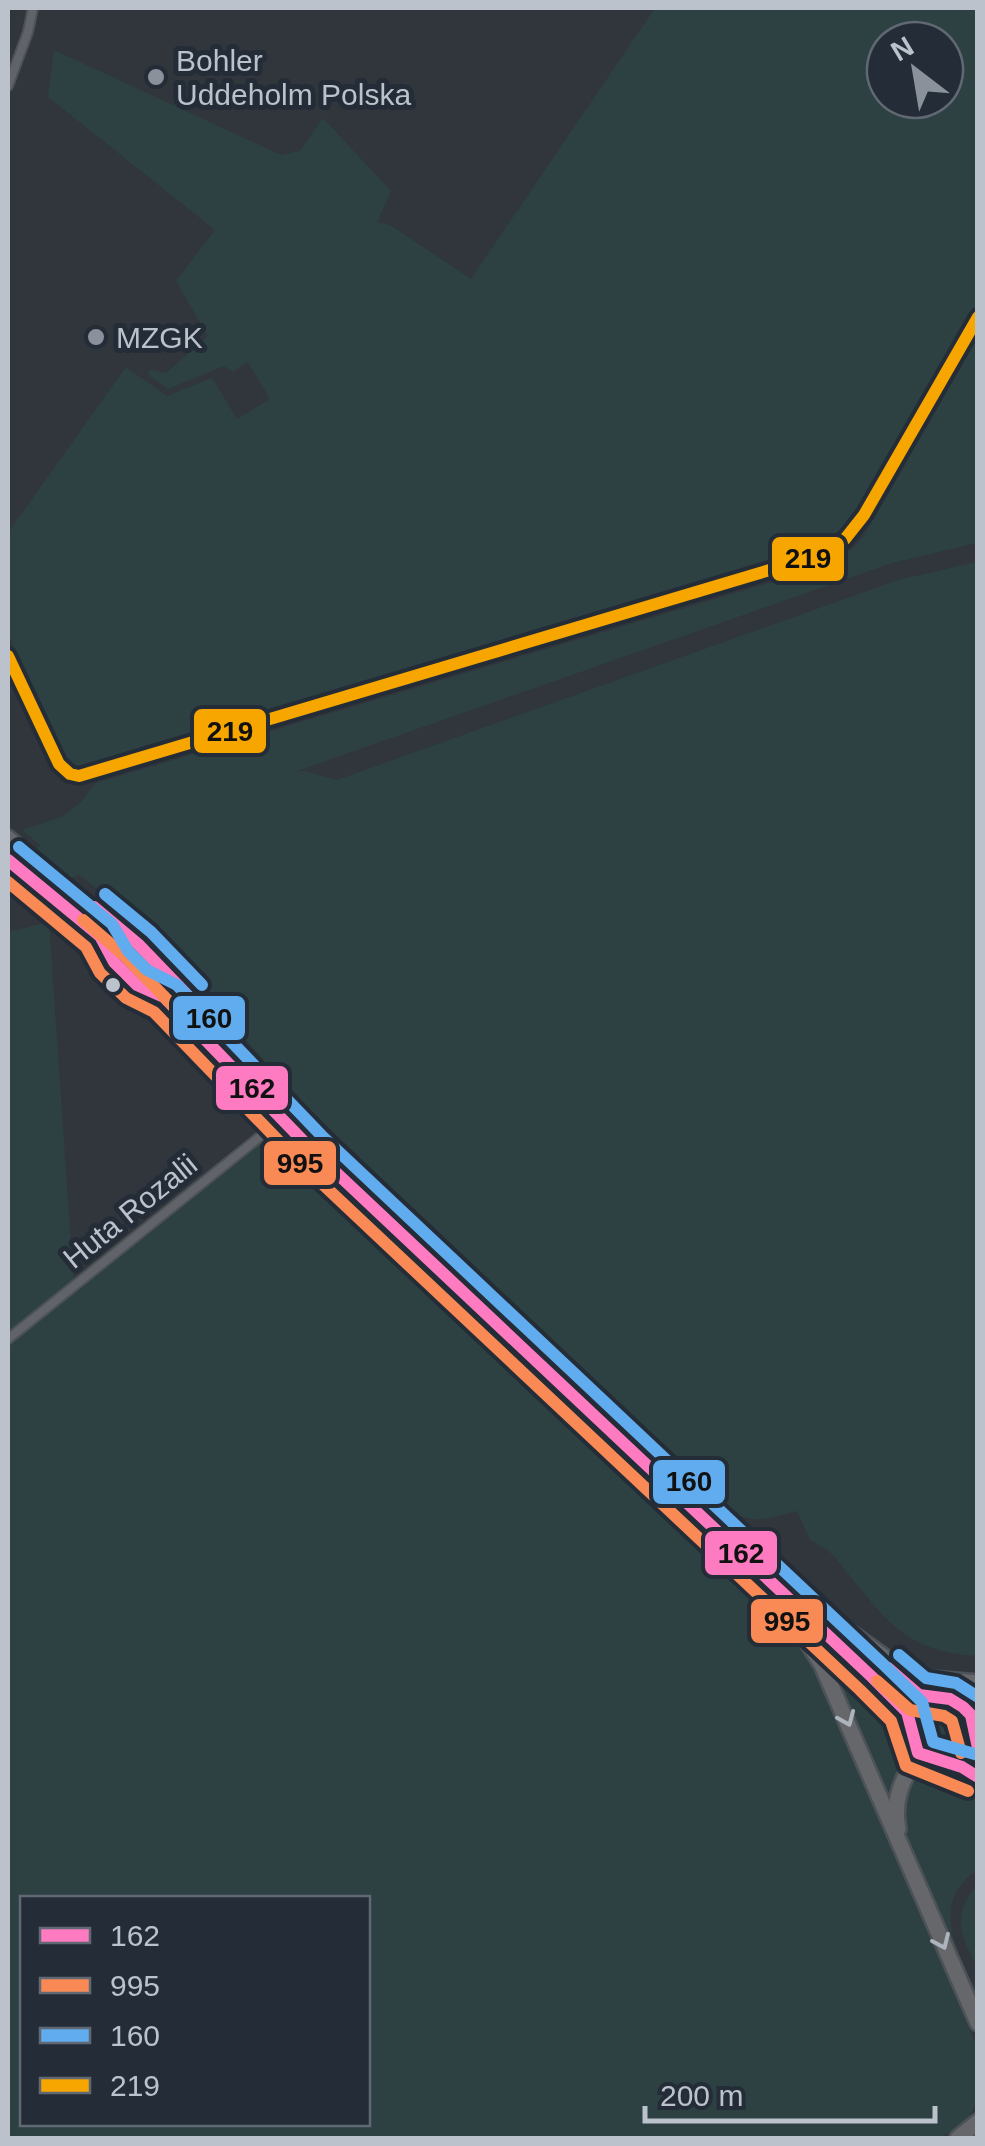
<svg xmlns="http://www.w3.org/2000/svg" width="985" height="2146" font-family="Arial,sans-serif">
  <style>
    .green { fill: #2d4143; fill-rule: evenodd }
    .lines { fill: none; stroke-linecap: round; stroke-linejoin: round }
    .street-casing { stroke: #4e5257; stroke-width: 12 }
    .secondary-casing { stroke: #4e5257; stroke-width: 16 }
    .highway-casing { stroke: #4d5258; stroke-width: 20 }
    .street { stroke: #60646a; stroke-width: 8 }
    .secondary { stroke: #64686e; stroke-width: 11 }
    .highway { stroke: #65676a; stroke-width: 15 }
    .bus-1-casing { stroke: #232c37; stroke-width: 20 }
    .bus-2-casing { stroke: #232c37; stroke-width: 20 }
    .bus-3-casing { stroke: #232c37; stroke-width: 20 }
    .bus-4-casing { stroke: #232c37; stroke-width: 20 }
    .bus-1 { stroke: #fe7ac1; stroke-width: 12 }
    .bus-2 { stroke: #f98a56; stroke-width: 12 }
    .bus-3 { stroke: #60acee; stroke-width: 12 }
    .bus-4 { stroke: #f7a600; stroke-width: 12 }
    .oneway { stroke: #aeb4bd }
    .poi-dot { fill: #8a919a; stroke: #232c37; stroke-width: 4 }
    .bus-dot { fill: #bbc2cc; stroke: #232c37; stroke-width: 4 }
    .labels { text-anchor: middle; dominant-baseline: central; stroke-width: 10; stroke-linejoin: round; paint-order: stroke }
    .poi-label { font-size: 30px; fill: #bbc2cc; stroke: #232c37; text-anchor: start }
    .street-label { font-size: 30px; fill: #bbc2cc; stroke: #232c37 }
    .line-badge { stroke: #232c37; stroke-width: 4 }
    .pale-badge-label { font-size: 28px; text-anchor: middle; font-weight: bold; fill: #111 }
  </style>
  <rect width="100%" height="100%" fill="#30363c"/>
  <g class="green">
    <path d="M655 8H977V307L848 528 831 544 816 550 96 767 94 763 77 766 68 761 8 634V533L126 367 167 396 212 378 237 419 270 399 248 362 232 372 224 366 168 389 147 374 151 370 166 373 208 336 176 281 215 230 48 97 54 50 281 155 300 151 323 118 391 191 377 222 390 225 471 279ZM885 40H945V100H885Z"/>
    <path d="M977 339V543L892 563 294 772 304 771 337 780 898 580 977 562V1656C911 1652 890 1626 850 1576 835 1557 832 1551 810 1540L797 1511C776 1516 757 1525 737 1514L357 1155 289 1089 192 978 114 902 79 875 8 899V859L41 846 22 830 62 817 81 802 96 783 826 566 852 549 864 536Z"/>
    <path d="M49 922 74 1289 281 1126C376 1220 473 1313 571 1405 663 1492 769 1578 829 1692L977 2048C977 2091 985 2124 935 2138H8V932ZM22 1898H368V2124H22Z"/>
    <path d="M839 1658 897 1712 904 1754 890 1816 852 1710 833 1668Z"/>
    <path d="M933 1707 954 1710 964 1721 967 1746C932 1772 921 1747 916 1716Z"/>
    <path d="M916 1766C944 1779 950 1765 977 1789V1870C930 1901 956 1953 977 1991V2000L910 1846C900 1811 904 1800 916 1766Z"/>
    <path d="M977 1886V1966C960 1937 952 1912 977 1886Z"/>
  </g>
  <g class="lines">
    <defs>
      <g id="street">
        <path d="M8 86 28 32 33 8"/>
        <path d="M8 656 59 764 70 774 79 776 820 555 845 539 864 515 978 316"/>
        <path d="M8 1339 282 1119"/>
      </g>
      <g id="secondary">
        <path d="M8 836 138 944 322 1134 528 1333 854 1636"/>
        <path d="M8 860 126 958 310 1148 741 1555"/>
        <path d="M773 1585C803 1613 895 1687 909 1718"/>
        <path d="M882 1663 910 1688 929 1699"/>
        <path d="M978 1750 971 1715 954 1701 929 1699 909 1718C909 1776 947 1750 978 1777"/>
      </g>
      <g id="highway">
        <path d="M736 1551 791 1615 822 1665 978 2023"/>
        <path d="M851 1633 905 1672 920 1678 978 1683"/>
        <path d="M963 1707 978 1701"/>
        <path d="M898 1829C892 1800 903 1778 918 1753"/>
        <path d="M958 2138 978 2122"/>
      </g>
    </defs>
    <use href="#street" class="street-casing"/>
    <use href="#secondary" class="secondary-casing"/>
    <use href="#highway" class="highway-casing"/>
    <use href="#street" class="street"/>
    <use href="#secondary" class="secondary"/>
    <use href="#highway" class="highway"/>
    <defs>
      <g id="bus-1">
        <path d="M8 860 100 936 114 962 137 985 164 997 310 1148 872 1677 907 1712 918 1753 962 1767 978 1777"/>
        <path d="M94 907 138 944 189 997"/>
        <path d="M888 1668 919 1695 950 1699 963 1707 971 1715 978 1748"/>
      </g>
      <g id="bus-2">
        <path d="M8 882 86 947 100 973 126 998 154 1012 298 1161 860 1690 891 1721 906 1766 968 1791"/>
        <path d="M83 920 126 957 176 1009"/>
        <path d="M877 1681 910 1710 944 1716 952 1721 961 1753"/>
      </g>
      <g id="bus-3">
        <path d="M19 847 112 924 128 951 147 970 177 985 322 1136 884 1665 922 1702 933 1742 978 1755"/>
        <path d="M105 894 151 932 202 985"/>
        <path d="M899 1655 926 1678 956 1683 978 1697"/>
      </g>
      <path id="bus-4" d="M8 656 59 764 70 774 79 776 820 555 845 539 864 515 978 317"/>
    </defs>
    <use href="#bus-1" class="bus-1-casing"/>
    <use href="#bus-2" class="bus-2-casing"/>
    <use href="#bus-3" class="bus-3-casing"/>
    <use href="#bus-4" class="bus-4-casing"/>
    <use href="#bus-1" class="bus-1"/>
    <use href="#bus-2" class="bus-2"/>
    <use href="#bus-3" class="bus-3"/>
    <use href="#bus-4" class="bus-4"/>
  </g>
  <defs><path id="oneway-chevron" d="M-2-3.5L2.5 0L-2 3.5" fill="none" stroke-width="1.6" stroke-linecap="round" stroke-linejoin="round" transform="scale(2.5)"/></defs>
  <g class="oneway">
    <use href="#oneway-chevron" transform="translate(847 1719) rotate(67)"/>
    <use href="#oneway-chevron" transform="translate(942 1942) rotate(66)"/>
  </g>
  <g class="poi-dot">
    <circle cx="156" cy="77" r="10"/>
    <circle cx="96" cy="337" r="10"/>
  </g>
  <circle class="bus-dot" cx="113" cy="985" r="9"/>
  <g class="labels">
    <g class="poi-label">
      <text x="176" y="60">Bohler<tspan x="176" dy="34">Uddeholm Polska</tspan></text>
      <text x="116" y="337">MZGK</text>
    </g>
    <g class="street-label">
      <text transform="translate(130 1211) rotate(-39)">Huta Rozalii</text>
    </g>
  </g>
  <g class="line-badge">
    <rect x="770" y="535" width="76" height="48" rx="10" fill="#f7a600"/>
    <rect x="192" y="707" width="76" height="48" rx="10" fill="#f7a600"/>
    <rect x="171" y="994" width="76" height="48" rx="10" fill="#60acee"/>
    <rect x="214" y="1064" width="76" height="48" rx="10" fill="#fe7ac1"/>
    <rect x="262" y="1139" width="76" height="48" rx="10" fill="#f98a56"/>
    <rect x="651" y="1458" width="76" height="48" rx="10" fill="#60acee"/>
    <rect x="703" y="1529" width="76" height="48" rx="10" fill="#fe7ac1"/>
    <rect x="749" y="1597" width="76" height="48" rx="10" fill="#f98a56"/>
  </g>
  <g class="pale-badge-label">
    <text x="808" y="568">219</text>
    <text x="230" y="741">219</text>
    <text x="209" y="1028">160</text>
    <text x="252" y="1098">162</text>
    <text x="300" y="1173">995</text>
    <text x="689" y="1491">160</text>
    <text x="741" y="1563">162</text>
    <text x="787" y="1631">995</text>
  </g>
  <rect width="985" height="2146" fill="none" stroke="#bbc2cc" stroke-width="20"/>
  <rect x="20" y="1896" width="350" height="230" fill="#232c37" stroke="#606873" stroke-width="2.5"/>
  <rect x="40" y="1928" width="50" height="15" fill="#fe7ac1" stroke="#606873" stroke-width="2.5"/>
  <text x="110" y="1946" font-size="30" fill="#bbc2cc">162</text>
  <rect x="40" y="1978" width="50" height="15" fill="#f98a56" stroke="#606873" stroke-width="2.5"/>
  <text x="110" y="1996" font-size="30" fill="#bbc2cc">995</text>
  <rect x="40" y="2028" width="50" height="15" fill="#60acee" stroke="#606873" stroke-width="2.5"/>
  <text x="110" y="2046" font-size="30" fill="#bbc2cc">160</text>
  <rect x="40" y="2078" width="50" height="15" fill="#f7a600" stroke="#606873" stroke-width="2.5"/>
  <text x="110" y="2096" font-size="30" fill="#bbc2cc">219</text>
  <g transform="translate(915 70) rotate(329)"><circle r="48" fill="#232c37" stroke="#606873" stroke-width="2.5"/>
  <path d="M0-8L18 38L0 25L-18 38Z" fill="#8a919a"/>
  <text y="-15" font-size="28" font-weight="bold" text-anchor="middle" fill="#bbc2cc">N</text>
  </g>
  <path d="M645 2106v15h290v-15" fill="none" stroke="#bbc2cc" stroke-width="5"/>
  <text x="660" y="2106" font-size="30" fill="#bbc2cc" stroke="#232c37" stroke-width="8" paint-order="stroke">200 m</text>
</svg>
